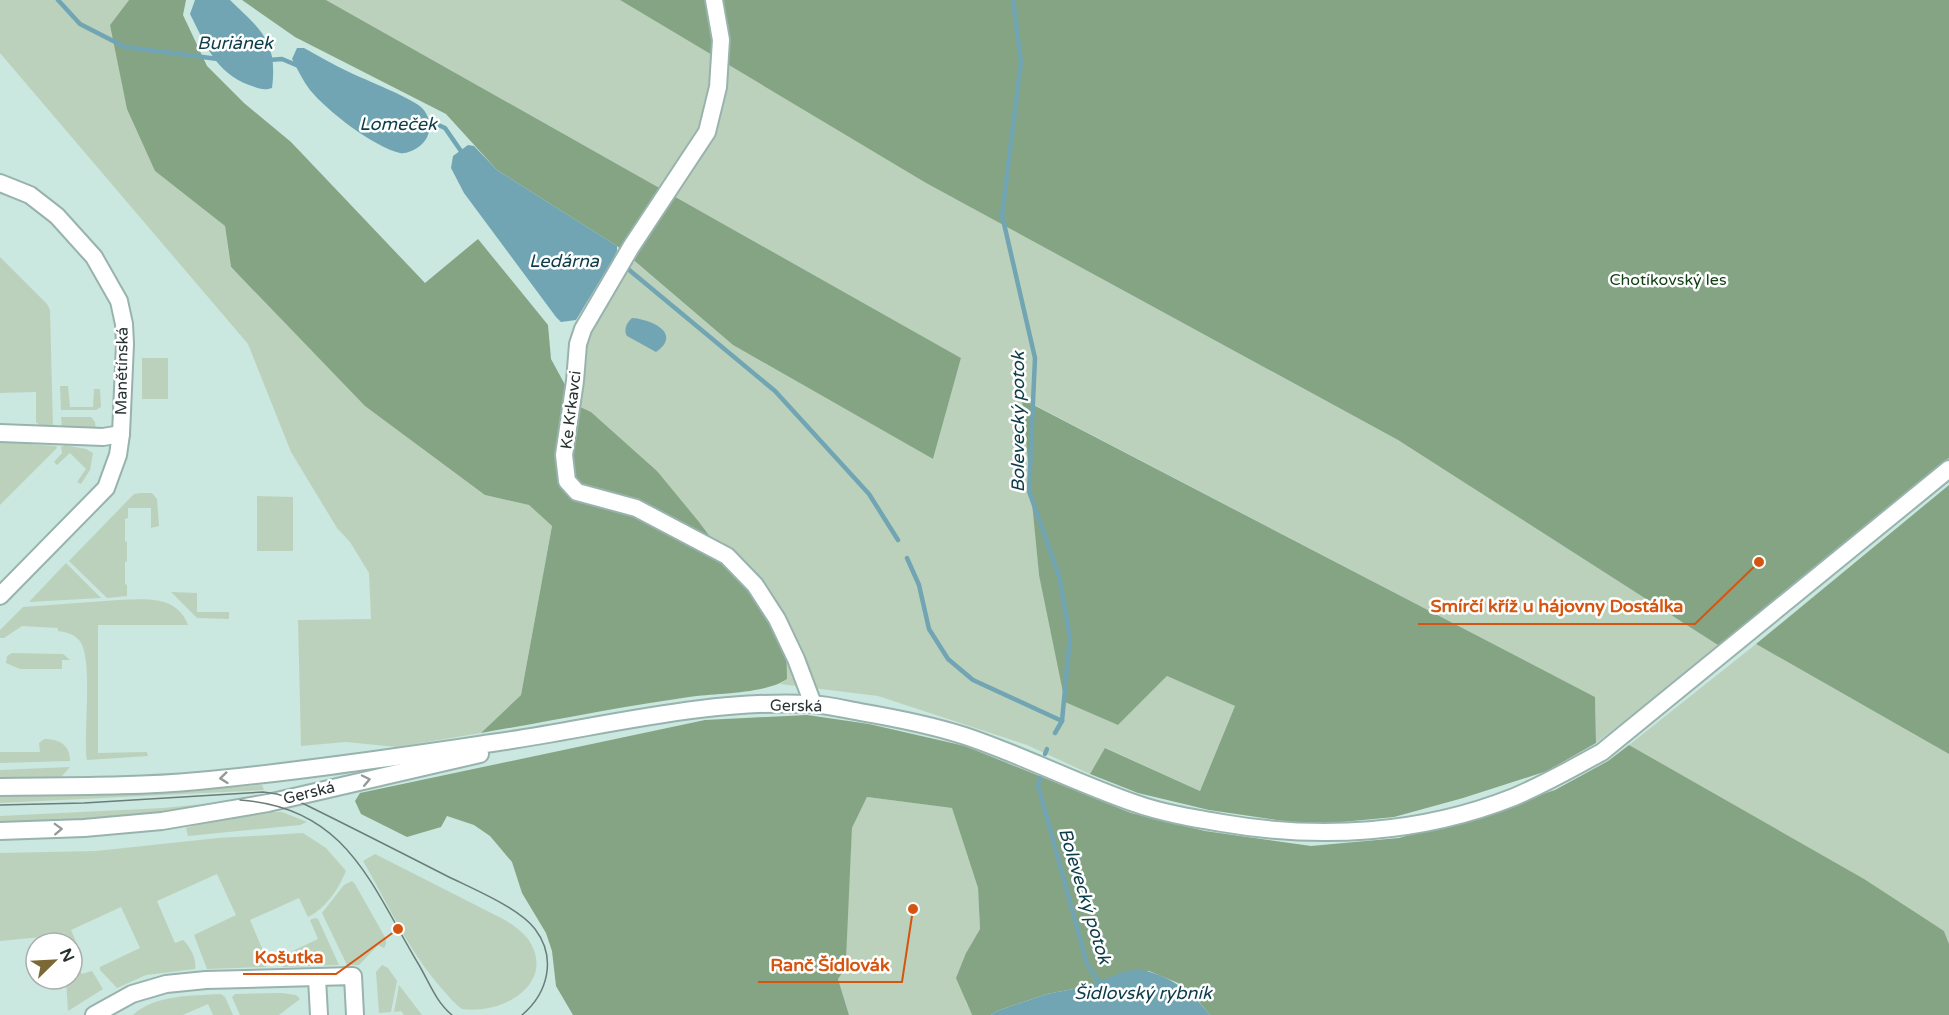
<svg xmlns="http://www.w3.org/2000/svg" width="1949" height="1015" font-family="'Varela Round',sans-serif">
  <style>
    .green { fill: #bcd1bb }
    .forest { fill: #85a484 }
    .water { fill: #71a5b3 }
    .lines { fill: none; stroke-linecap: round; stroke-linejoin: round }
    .stream { stroke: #71a5b3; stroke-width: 4.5 }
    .minor-casing { stroke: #98b3ad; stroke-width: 20 }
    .minor { stroke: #fff; stroke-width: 16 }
    .tram { stroke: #6a7d78; stroke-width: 1.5 }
    .oneway { stroke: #949a98 }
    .labels { text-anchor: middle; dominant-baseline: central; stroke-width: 5; stroke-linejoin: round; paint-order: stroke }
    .park-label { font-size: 16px; fill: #124115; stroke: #fff }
    .street-label { font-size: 16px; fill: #293432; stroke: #fff }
    .water-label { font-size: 18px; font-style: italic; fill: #0d3d49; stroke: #fff }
    .leader { fill: none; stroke: #d55510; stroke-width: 2 }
    .callout-dot { fill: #d55510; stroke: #fff; stroke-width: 2 }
    .callout-label { font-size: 18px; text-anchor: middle; font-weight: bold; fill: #d55510; stroke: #fff; stroke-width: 5; stroke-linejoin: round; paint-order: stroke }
  </style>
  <rect width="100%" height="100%" fill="#cae7e0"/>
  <g class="green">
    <path d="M0 0H129L110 25 155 171 225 226 231 268 485 495 529 505 552 526 521 695 481 733 397 747 346 742 301 746 298 620 371 619 369 573 350 542 337 528 291 452 248 344 0 53Z"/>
    <path d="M326 0H620L926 183 1398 440 1721 647 1596 743 1595 697 1023 399 1039 575 1118 725 1167 676 1235 706 1200 791 1106 748 1090 774 1027 745 878 696 780 684 787 679 657 471 591 412 576 405 586 345 598 320 634 261 733 345 933 459 961 358Z"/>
    <path d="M0 257 47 304 50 310 53 429 43 428 36 422V392L0 393Z"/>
    <rect x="142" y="358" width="26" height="41"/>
    <path d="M60 386H68L70 407H93L94 389H100L101 407 96 410H61Z"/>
    <path d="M61 417H91L95 422 96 430 62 428Z"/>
    <path d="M0 442 56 446 57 448 0 505Z"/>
    <path d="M65 445 86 449 93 453 90 470 81 484 77 482 86 469 70 453 57 465 54 462 62 453 61 447Z"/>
    <path d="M141 493H152L157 499 159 526 151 528V508H128V518L125 519V541L127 542V561L125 562V584L127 585V596L107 598 69 561 134 494Z"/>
    <path d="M257 496 293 497V551H257Z"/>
    <path d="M66 563 101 598 29 602Z"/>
    <path d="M171 592 197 593V612H229V619L197 618Z"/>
    <path d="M118 600C145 599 177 595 188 625H98V753L147 752 148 756 87 760C83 733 94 657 79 640 74 634 66 632 58 631V628L22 626 4 638H0V630L23 607Z"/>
    <path d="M1756 644 1949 754V944L1944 931 1629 745Z"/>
    <path d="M12 653 63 654 70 660H62V669H20L6 663 7 656Z"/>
    <path d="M44 739C60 739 70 745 70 761L0 763V752H40L39 743Z"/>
    <path d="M70 767 62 776 56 778 0 779V770Z"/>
    <path d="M262 785 264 790 0 803V796L166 792Z"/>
    <path d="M867 797 952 808 978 888 980 929 966 953 965 1000 972 1015H849L838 979 844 970 852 828Z"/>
    <path d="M236 801 165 813 91 820 0 823V816L163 808Z"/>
    <path d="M268 812H282L307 822 300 825 188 836 186 828 203 823Z"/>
    <path d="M303 833 326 848 346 871C338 890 326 908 308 917L299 898 250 920 267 960 266 967 207 969 194 935 236 915 217 874 157 901 175 943 183 940C190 946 197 959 195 969L146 975 117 988 100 970V967L140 948 121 907 71 930 80 951 73 955 82 974 92 971 103 989 68 1011 66 979H72V943H63L62 935 0 941V853L96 851 218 838Z"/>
    <path d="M375 854 503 919C512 924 521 930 528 939 557 981 506 1015 462 1009 455 1004 448 996 443 990 409 952 388 904 363 861Z"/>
    <path d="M352 881 355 884 386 939V944L384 948 378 945 359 965H347L322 913 344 885Z"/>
    <path d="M315 918 318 919 339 965 283 967 280 957 318 939 310 920Z"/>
    <path d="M382 965 388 968 397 981 391 1012 379 1013 376 972Z"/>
    <path d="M399 985 422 1015H404L401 1011 394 1012Z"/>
    <path d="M282 993 296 995 300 999 279 1015H240L232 997 235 994Z"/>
    <path d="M221 994 225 997 233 1015H213L208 1004 183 1015H133C155 994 193 996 221 994Z"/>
  </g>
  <g class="forest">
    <path d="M129 0H186L183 15 207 66 244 103 291 142 425 283 478 239 548 325 551 359 576 405 591 412 657 471 699 522 786 638 787 679C766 694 716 693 689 697 619 707 550 721 481 733L521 695 552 526 529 505 485 495 365 406 231 267 225 226 155 171 127 109 110 25Z"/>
    <path d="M242 0H326L961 358 933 459 733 345 617 246 497 170 446 114 295 37Z"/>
    <path d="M620 0H1949V458L1721 647 1398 440 926 183Z"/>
    <path d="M1022 399 1595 697 1596 743 1547 771 1463 798 1394 817 1311 825 1209 810 1138 793 1090 774 1105 748 1200 791 1235 706 1167 676 1118 725 1065 702 1039 575Z"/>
    <path d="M1949 485V754L1756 644Z"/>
    <path d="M807 715 869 724 965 746 1131 813 1205 831 1311 846 1399 838 1469 818 1555 790 1608 761 1629 745 1864 879 1944 931 1949 944V1015H1210L1194 996 1178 983 1149 971 1083 987 1047 994 997 1011 991 1015H972L956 978 966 953 980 929 978 888 952 808 867 797 852 828 846 959 844 970 838 979 849 1015H573L556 986 552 951 546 933 522 893 512 862 490 836 474 825 447 816 441 827 407 837 361 814 355 801 360 793 705 720Z"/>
  </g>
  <g class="water">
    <path d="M195 0H230C261 30 278 41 272 88 263 91 258 88 249 85 215 72 206 45 190 14Z"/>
    <path d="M297 48H304C319 56 334 65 349 72 363 79 415 99 423 109 433 121 432 139 417 148 412 151 406 154 400 153 374 147 327 111 310 90 303 81 298 70 292 59Z"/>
    <path d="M468 145 474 146 497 170 617 246V251L613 259 576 320 561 322 556 317 464 193 451 168 453 156Z"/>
    <path d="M632 318C650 319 683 333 656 352L627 336C623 330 627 322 632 318Z"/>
    <path d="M1138 969C1169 975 1191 991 1210 1015H991L997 1011 1047 994 1083 987 1123 972Z"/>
  </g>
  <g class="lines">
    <g class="stream">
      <path d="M58 0 80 24 125 47 218 59"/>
      <path d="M1013 0 1021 62 1002 215 1035 358 1029 491 1059 576 1070 637 1062 721 1055 733"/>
      <path d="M269 60 282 59 301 67"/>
      <path d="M427 120 445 128 463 154"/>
      <path d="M628 269 775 391 869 494 898 540"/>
      <path d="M907 558 919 585 929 629 948 659 973 680 1062 721"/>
      <path d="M1045 754 1047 749"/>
      <path d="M1040 778 1038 785 1087 964 1102 987"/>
    </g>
    <defs>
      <g id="minor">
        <path d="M714 0 721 40 718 87 707 132 631 247 583 329 578 344 575 381 564 455 567 481 577 492 636 508 727 556 755 585 777 619 796 659 813 704"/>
        <path d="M0 183 30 195 57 216 94 257 119 301 124 324 125 344 121 434 118 455 106 488 0 596"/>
        <path d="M0 433 103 437 121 434"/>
        <path d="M0 787C66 786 132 787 198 781 296 772 395 757 492 743 598 728 703 699 811 704 828 705 844 709 860 712 895 718 931 725 965 736 1022 755 1076 783 1134 803 1162 813 1192 818 1222 823 1320 840 1421 834 1514 797 1545 784 1573 768 1602 752L1949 469"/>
        <path d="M0 831 84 828 162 821 268 803 480 754"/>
        <path d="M317 978 319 1015"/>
        <path d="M94 1015 132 994 166 984 206 980 353 976 355 1015"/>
      </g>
    </defs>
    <use href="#minor" class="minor-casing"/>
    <use href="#minor" class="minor"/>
    <g class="tram">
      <path d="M240 800C347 807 371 885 419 965 429 982 436 1002 452 1015"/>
      <path d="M0 805 84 803 263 792 277 794 298 801C347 825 396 850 445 875 471 888 518 907 535 929 557 958 548 993 522 1015"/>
    </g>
  </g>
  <defs><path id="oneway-chevron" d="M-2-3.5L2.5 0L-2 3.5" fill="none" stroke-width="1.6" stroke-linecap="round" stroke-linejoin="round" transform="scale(1.5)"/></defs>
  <g class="oneway">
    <use href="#oneway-chevron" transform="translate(224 778) rotate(174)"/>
    <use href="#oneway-chevron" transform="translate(366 780) rotate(-12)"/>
    <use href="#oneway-chevron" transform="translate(58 829) rotate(-2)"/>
  </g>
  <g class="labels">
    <g class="park-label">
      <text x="1668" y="280">Chotíkovský les</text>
    </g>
    <g class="street-label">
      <text transform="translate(122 371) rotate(-89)">Manětínská</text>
      <text transform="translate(571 410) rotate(-83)">Ke Krkavci</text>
      <text transform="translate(796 706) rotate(1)">Gerská</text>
      <text transform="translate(309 793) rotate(-14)">Gerská</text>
    </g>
    <g class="water-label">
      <text x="235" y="43">Buriánek</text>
      <text x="398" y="124">Lomeček</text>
      <text x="564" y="261">Ledárna</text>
      <text transform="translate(1018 422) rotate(-90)">Bolevecký potok</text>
      <text transform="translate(1085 896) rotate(73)">Bolevecký potok</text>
      <text x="1143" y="993">Šidlovský rybník</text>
    </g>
  </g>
  <path class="leader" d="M1759 562L1695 624H1418M398 929L336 974H243M913 909L902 982H758"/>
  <g class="callout-dot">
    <circle cx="1759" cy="562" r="6"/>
    <circle cx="398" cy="929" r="6"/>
    <circle cx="913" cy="909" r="6"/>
  </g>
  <g class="callout-label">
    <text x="1557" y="612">Smírčí kříž u hájovny Dostálka</text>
    <text x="289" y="963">Košutka</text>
    <text x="830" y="971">Ranč Šídlovák</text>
  </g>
  <g transform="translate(54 961) rotate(66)"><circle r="28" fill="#ffffff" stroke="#a9aead" stroke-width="1.5"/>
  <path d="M0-4.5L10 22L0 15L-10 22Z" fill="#7a6836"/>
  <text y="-9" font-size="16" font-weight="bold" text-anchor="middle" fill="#293432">N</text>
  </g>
</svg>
